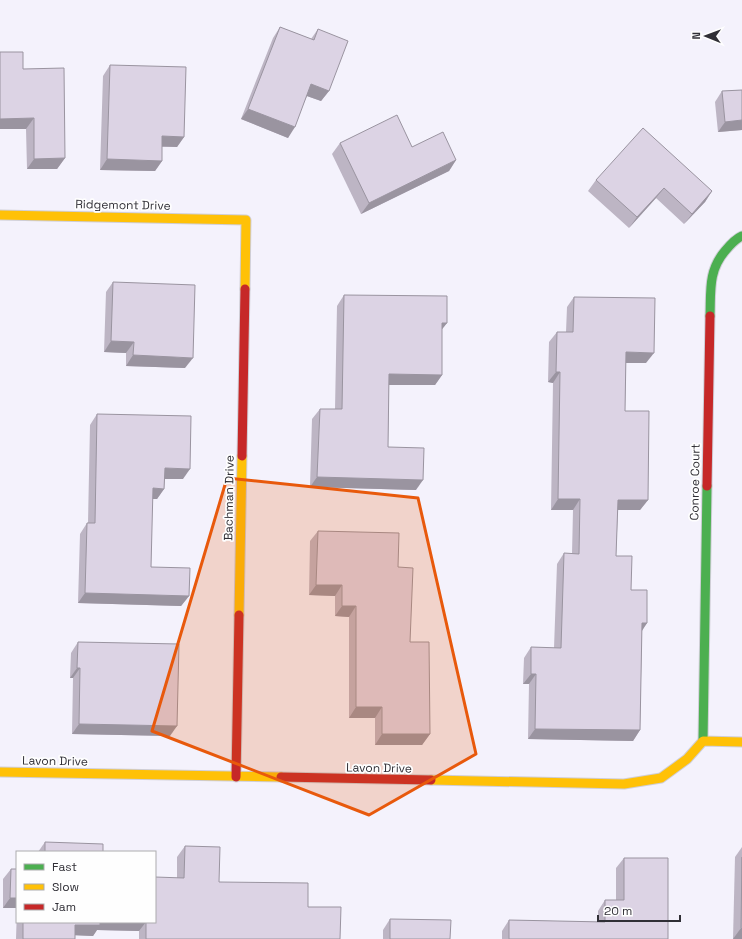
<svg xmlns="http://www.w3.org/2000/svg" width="742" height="939" font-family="'Space Grotesk',sans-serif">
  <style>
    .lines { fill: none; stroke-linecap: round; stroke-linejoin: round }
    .fast-casing { stroke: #cfced6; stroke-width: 11 }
    .slow-casing { stroke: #cfced6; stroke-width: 11 }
    .jam-casing { stroke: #cfced6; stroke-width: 11 }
    .fast { stroke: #4caf50; stroke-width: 9 }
    .slow { stroke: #ffc107; stroke-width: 9 }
    .jam { stroke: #c62828; stroke-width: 9 }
    .wall { fill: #bdb5c4 }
    .shaded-wall { fill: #9a94a0 }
    .building { fill: #dcd3e4; stroke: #9a94a0 }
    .marked { fill: #e8590c; fill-opacity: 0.2; stroke: #e8590c; stroke-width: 3; stroke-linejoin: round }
    .labels { text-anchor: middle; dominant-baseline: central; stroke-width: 3.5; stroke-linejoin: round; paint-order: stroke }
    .street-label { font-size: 12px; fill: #302f36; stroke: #fefefe }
  </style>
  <rect width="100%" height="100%" fill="#f4f2fc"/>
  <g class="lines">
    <defs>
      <g id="fast">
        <path d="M710 316C711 291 708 271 725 251 730 245 735 239 742 236"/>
        <path d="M703 741 707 486"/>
      </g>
      <g id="slow">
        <path d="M0 215 246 220 245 289"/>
        <path d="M239 615 242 456"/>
        <path d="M0 772 281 777"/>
        <path d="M431 780 624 784 661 778 687 759 703 741 742 742"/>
      </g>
      <g id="jam">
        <path d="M242 456 245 289"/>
        <path d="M707 486 710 316"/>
        <path d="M236 777 239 615"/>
        <path d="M281 777 431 780"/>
      </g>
    </defs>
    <use href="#fast" class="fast-casing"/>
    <use href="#slow" class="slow-casing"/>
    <use href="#jam" class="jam-casing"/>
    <use href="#fast" class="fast"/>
    <use href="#slow" class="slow"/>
    <use href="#jam" class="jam"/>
  </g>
  <g class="wall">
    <path d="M280 27 311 39 318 29 329 91 321 101 307 96 288 138 241 119 273 38Z"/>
    <path d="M0 52 23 69 65 158 57 169H27L26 129H0Z"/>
    <path d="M110 65 184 137 177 147H162V161L155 171 100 170 103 76Z"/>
    <path d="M742 90V130L718 132 715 102 722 91Z"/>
    <path d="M340 143 456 160 449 171 361 214 332 154Z"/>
    <path d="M596 180 712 191 705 202 684 224 656 198 629 228 588 191Z"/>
    <path d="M113 282 185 368 126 366V353L104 352 106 292Z"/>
    <path d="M344 295 447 323 442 329V375L435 385H389L388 447 416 490 310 487 312 419 320 409H335L337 306Z"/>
    <path d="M574 297 646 363H626L625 411 648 500 640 510H618L616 556 631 590 647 623 642 630 640 730 633 741 528 739 529 684H523L524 658 531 647 554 648 557 564 564 553 572 554 573 510H551L553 383 548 382 549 342 557 332H566L567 307Z"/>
    <path d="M97 414 183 479H165L164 489 157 499H152L151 567 189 596 181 606 78 603 80 534 87 523H88L90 425Z"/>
    <path d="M318 531 398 567 410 642 430 734 422 745H375V718H349V617L335 616V596L309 595 310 541Z"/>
    <path d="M78 642 170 736 72 734 73 678H70L71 653Z"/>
    <path d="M45 842V852H38Z"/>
    <path d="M185 846 219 882 308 907 340 939H139V931L97 930 93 936 75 935V939H16L17 908H3V879L11 869H17V922H155L177 878V857Z"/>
    <path d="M742 847V939H733L735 857Z"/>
    <path d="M624 858 668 939H502V931L509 920 598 922V911L605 900H616V868Z"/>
    <path d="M390 919 450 939H383V930Z"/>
  </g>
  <g class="shaded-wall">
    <path d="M311 84 329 91 321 101 304 95Z"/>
    <path d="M248 109 295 127 288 138 241 119Z"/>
    <path d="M34 118 26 129H0V119Z"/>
    <path d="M742 120V130L718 132 725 122Z"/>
    <path d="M162 136 184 137 177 147 155 146Z"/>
    <path d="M65 158 57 169H27L34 159Z"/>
    <path d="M107 159 162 161 155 171 100 170Z"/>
    <path d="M456 160 449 171 361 214 369 203Z"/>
    <path d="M664 188 656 198 629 228 637 217Z"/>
    <path d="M712 191 705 202 684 224 692 214Z"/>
    <path d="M442 323H447L439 333Z"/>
    <path d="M111 341 134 342 126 353 104 352Z"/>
    <path d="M626 352 654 353 646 363H619Z"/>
    <path d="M133 355 193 358 185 368 126 366Z"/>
    <path d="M556 372H560L553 383 548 382Z"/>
    <path d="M389 374 442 375 435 385H382Z"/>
    <path d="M165 468 190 469 183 479H157Z"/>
    <path d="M317 477 423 480 416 490 310 487Z"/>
    <path d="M153 488 164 489 157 499H145Z"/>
    <path d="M558 499H580L573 510H551Z"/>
    <path d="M618 500H648L640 510H611Z"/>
    <path d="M316 585H342L335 596 309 595Z"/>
    <path d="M85 593 189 596 181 606 78 603Z"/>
    <path d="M342 606H356L349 617 335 616Z"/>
    <path d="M642 623H647L640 634Z"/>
    <path d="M77 668H80L73 678H70Z"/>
    <path d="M531 674H536L529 684H523Z"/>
    <path d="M356 707H382L375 718H349Z"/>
    <path d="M79 724 177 726 170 736 72 734Z"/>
    <path d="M535 729 640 730 633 741 528 739Z"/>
    <path d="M382 734H430L422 745H375Z"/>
    <path d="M10 898H17V908H3Z"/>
    <path d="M98 922H146L139 931 97 930 93 936 68 935 75 925Z"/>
    <path d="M741 928 742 929V939H733Z"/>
  </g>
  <g class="building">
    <path d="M280 27 314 40 318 29 348 41 329 91 311 84 295 127 248 109Z"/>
    <path d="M0 52H23V69L64 68 65 158 34 159V118L0 119Z"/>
    <path d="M110 65 186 67 184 137 162 136V161L107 159Z"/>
    <path d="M742 90V120L725 122 722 91Z"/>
    <path d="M397 115 412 147 443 132 456 160 369 203 340 143Z"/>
    <path d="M643 128 712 191 692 214 664 188 637 217 596 180Z"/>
    <path d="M113 282 195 285 193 358 133 355 134 342 111 341Z"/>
    <path d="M344 295 447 296V323H442V375L389 374 388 447 424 448 423 480 317 477 320 409H342Z"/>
    <path d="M574 297 655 298 654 353 626 352 625 411H649L648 500H618L616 556H632L631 590H647V623H642L640 730 535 729 536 674H531V647L561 648 564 553 579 554 580 499H558L560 372H556L557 332H573Z"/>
    <path d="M97 414 191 416 190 469 165 468 164 489 153 488 151 567 190 568 189 596 85 593 87 523H95Z"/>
    <path d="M318 531 399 533 398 567 413 568 410 642H429L430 734H382V707H356V606H342V585H316Z"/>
    <path d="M78 642 179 644 177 726 79 724 80 668H77Z"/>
    <path d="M45 842 103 844V852H45Z"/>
    <path d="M185 846 220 847 219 882 308 883V907H341L340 939H146V922H155V877L184 878Z"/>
    <path d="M742 857V929L741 928Z"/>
    <path d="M624 858H668V939H509V920L605 922V900H624Z"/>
    <path d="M11 869H17V898H10Z"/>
    <path d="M390 919 451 920 450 939H390Z"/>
    <path d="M23 922H100V925H75V939H23Z"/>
  </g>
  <path class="marked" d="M227 478 418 498 476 754 369 815 152 731Z"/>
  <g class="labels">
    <g class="street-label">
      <text transform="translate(123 205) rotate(1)">Ridgemont Drive</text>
      <text transform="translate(695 482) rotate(-89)">Conroe Court</text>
      <text transform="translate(229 498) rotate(-89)">Bachman Drive</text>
      <text transform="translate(55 761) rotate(1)">Lavon Drive</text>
      <text transform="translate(379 768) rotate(1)">Lavon Drive</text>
    </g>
  </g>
  <rect x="16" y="851" width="140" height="72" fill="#fefefe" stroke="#acabae"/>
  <rect x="24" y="864" width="20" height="6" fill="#4caf50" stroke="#acabae"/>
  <text x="52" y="871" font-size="12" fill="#302f36">Fast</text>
  <rect x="24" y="884" width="20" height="6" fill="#ffc107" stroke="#acabae"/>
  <text x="52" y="891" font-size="12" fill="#302f36">Slow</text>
  <rect x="24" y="904" width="20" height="6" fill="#c62828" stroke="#acabae"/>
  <text x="52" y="911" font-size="12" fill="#302f36">Jam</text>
  <g transform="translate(706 36) rotate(271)" stroke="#fefefe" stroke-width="3" paint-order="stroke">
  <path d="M0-3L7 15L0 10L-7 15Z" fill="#302f36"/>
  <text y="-6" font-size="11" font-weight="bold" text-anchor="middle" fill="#302f36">N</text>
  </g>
  <path d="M598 915v6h82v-6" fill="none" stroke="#302f36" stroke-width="2"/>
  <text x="604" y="915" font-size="12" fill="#302f36" stroke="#fefefe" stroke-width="3" paint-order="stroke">20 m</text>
</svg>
